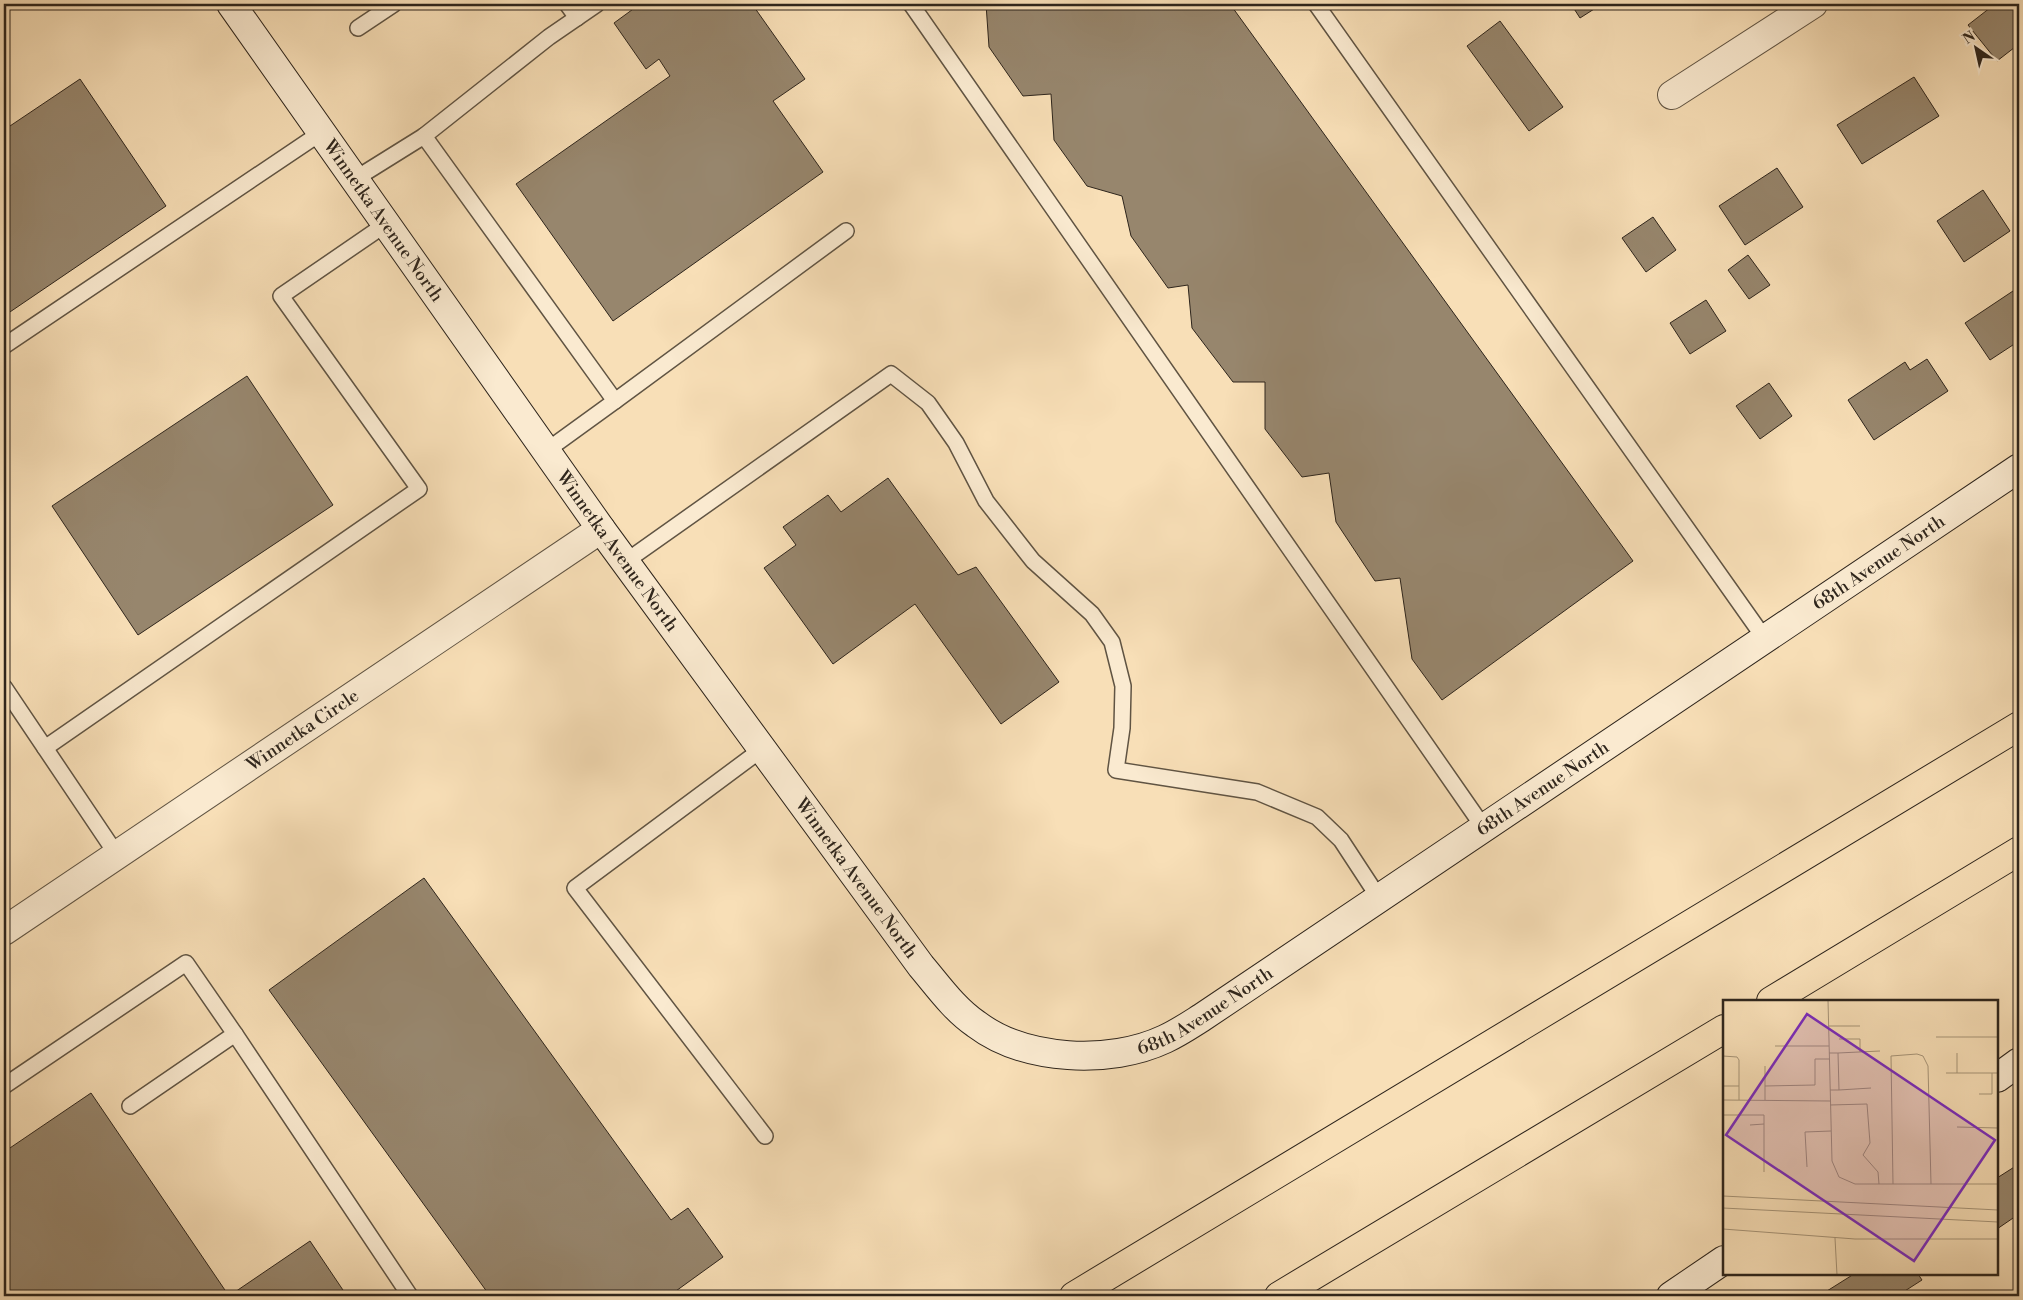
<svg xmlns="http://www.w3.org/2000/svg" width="2023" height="1300" font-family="'Libre Bodoni',serif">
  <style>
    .building { fill: #97866d; stroke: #2e251c }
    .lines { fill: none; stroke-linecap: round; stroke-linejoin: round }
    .lane-casing { stroke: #605443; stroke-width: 18 }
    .street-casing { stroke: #605443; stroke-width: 30 }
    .secondary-casing { stroke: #2e251c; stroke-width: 30 }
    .highway-casing { stroke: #2e251c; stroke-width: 30 }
    .lane { stroke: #faead0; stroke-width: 15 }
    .street { stroke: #faead0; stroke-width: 28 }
    .secondary { stroke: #faead0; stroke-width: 28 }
    .highway { stroke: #f8dfb7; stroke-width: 28 }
    .labels { text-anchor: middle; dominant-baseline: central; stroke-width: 4.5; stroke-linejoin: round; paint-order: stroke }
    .street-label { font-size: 18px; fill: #2e251c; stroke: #faead0 }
    .inset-road { fill: none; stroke: #a79579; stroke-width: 1 }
    .view { fill: #7b2cbf; fill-opacity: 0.15; stroke: #7b2cbf; stroke-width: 2.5 }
    .inset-edge { fill: none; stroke: #2e251c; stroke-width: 2.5 }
  </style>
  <rect width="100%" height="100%" fill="#f8dfb7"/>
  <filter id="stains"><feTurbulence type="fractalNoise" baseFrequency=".004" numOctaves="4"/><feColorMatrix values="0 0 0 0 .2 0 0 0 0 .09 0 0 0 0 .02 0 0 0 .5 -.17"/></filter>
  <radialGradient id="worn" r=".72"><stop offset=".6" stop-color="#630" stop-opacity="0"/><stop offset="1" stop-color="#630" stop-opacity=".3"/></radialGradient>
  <g class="building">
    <path d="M640 4H752L805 79 773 101 823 172 613 321 516 184 670 76 659 59 646 69 614 23Z"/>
    <path d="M986 4H1230L1633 561 1442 700 1412 659 1400 578 1375 581 1336 522 1329 473 1302 477 1265 429V382H1233L1192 328 1188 285 1168 288 1131 236 1122 196 1087 186 1054 140 1051 94 1023 96 989 47Z"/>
    <path d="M1571 4H1602L1580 18Z"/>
    <path d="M1995 4H2019V44L1997 61 1968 25Z"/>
    <path d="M1500 21 1563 107 1529 131 1467 46Z"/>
    <path d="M1914 77 1939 116 1862 164 1837 125Z"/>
    <path d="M80 79 166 206 4 316V130Z"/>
    <path d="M1777 168 1803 207 1745 245 1719 206Z"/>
    <path d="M1983 190 2010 231 1964 262 1937 221Z"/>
    <path d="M1653 217 1676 250 1646 272 1622 238Z"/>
    <path d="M1748 255 1770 285 1749 299 1728 270Z"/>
    <path d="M2019 287V341L1990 360 1965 323Z"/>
    <path d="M1706 300 1726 331 1690 354 1670 323Z"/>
    <path d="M1927 359 1948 391 1874 440 1848 400 1905 362 1910 370Z"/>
    <path d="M247 376 333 505 138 635 52 506Z"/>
    <path d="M1769 383 1792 416 1760 439 1736 406Z"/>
    <path d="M888 478 958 575 976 567 1059 682 1001 724 915 604 833 664 764 568 796 545 783 527 828 495 841 512Z"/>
    <path d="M424 878 671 1220 688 1208 723 1257 669 1296H490L269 990Z"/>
    <path d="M91 1093 229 1296 310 1241 347 1296H4V1152Z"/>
    <path d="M2019 1164V1214L1997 1229V1178Z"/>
    <path d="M1854 1274H1918L1922 1280 1897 1296H1819Z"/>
  </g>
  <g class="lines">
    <defs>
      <g id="lane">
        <path d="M567 4 577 18"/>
        <path d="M911 4 1484 828"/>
        <path d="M1316 4 1765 639"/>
        <path d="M358 28 394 4"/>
        <path d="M424 136 549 37 597 4"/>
        <path d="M355 179 424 136 615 401 546 451"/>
        <path d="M4 346 322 132"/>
        <path d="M615 401 846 231"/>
        <path d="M625 562 891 374 928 403 956 443 986 501 1033 561 1092 614 1112 642 1123 686 1122 728 1116 770 1257 792 1317 817 1341 840 1379 898"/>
        <path d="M4 687 117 855"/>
        <path d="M45 748 419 489 281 296 386 224"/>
        <path d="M762 749 575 888 765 1136"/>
        <path d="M235 1034 410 1296"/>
        <path d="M4 1086 186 963 235 1034 130 1106"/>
      </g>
      <g id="street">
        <path d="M1672 95 1813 4"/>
        <path id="s1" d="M4 931 601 529"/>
      </g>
      <g id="secondary">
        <path id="s2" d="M231 4 601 529 921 966C938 986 954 1009 976 1024 1025 1061 1110 1065 1165 1039 1178 1033 1190 1025 1201 1018L2019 468"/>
        <path d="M1997 1078 2019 1062"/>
        <path d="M1671 1296 1724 1260"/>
      </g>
      <g id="highway">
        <path d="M1771 1001 2019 851"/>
        <path d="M1074 1296 2019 726"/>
        <path d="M1279 1296 1724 1029"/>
      </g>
    </defs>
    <use href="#lane" class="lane-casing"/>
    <use href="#street" class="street-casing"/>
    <use href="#secondary" class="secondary-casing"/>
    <use href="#highway" class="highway-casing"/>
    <use href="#lane" class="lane"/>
    <use href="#street" class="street"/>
    <use href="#secondary" class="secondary"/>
    <use href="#highway" class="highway"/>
  </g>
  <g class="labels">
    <g class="street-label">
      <text stroke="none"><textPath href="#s2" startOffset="265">Winnetka Avenue North</textPath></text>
      <text stroke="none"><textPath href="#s2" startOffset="670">Winnetka Avenue North</textPath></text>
      <text stroke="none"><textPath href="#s2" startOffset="2320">68th Avenue North</textPath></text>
      <text stroke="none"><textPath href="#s1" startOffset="360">Winnetka Circle</textPath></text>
      <text stroke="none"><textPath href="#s2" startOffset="1915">68th Avenue North</textPath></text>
      <text stroke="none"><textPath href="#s2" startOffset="1075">Winnetka Avenue North</textPath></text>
      <text stroke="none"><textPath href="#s2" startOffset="1510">68th Avenue North</textPath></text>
    </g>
  </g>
  <g transform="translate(1723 1000)">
    <rect width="275" height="275" fill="#f8dfb7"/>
    <path class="inset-road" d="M105 0 109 161 116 177 132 184H275M105 26H137M213 37H275M116 39H137V52M52 46H106M106 53H115L116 90H107M115 53 157 51M0 56 14 57 16 60V100M223 73H275M234 73V53M0 86H16M42 86 92 85V59H106M116 90 148 88M256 94H269V73M0 100 107 101M42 100V66M107 105 144 104 147 143 140 155 155 172 156 184M0 115H41V124L27 125M234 127 275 128M84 167 82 132 108 131M41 172V124M170 184 168 56 194 54 200 56 205 66 208 184M0 196 275 210M0 208 275 222M0 229 132 239H275M112 238 114 275"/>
    <path class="view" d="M84 14 272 140 191 261 3 135Z"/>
    <rect width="275" height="275" class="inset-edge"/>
  </g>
  <rect width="2023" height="1300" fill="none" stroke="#f8dfb7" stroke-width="20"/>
  <rect x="5" y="5" width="2013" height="1290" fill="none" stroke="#2e251c" stroke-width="2.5"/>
  <rect x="10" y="10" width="2003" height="1280" fill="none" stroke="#2e251c"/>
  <g transform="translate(1976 48) rotate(326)" stroke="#faead0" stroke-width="4" paint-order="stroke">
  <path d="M0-4L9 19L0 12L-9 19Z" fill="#2e251c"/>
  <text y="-8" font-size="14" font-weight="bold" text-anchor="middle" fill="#2e251c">N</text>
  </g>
  <rect width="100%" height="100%" filter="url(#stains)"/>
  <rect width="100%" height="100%" fill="url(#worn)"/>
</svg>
